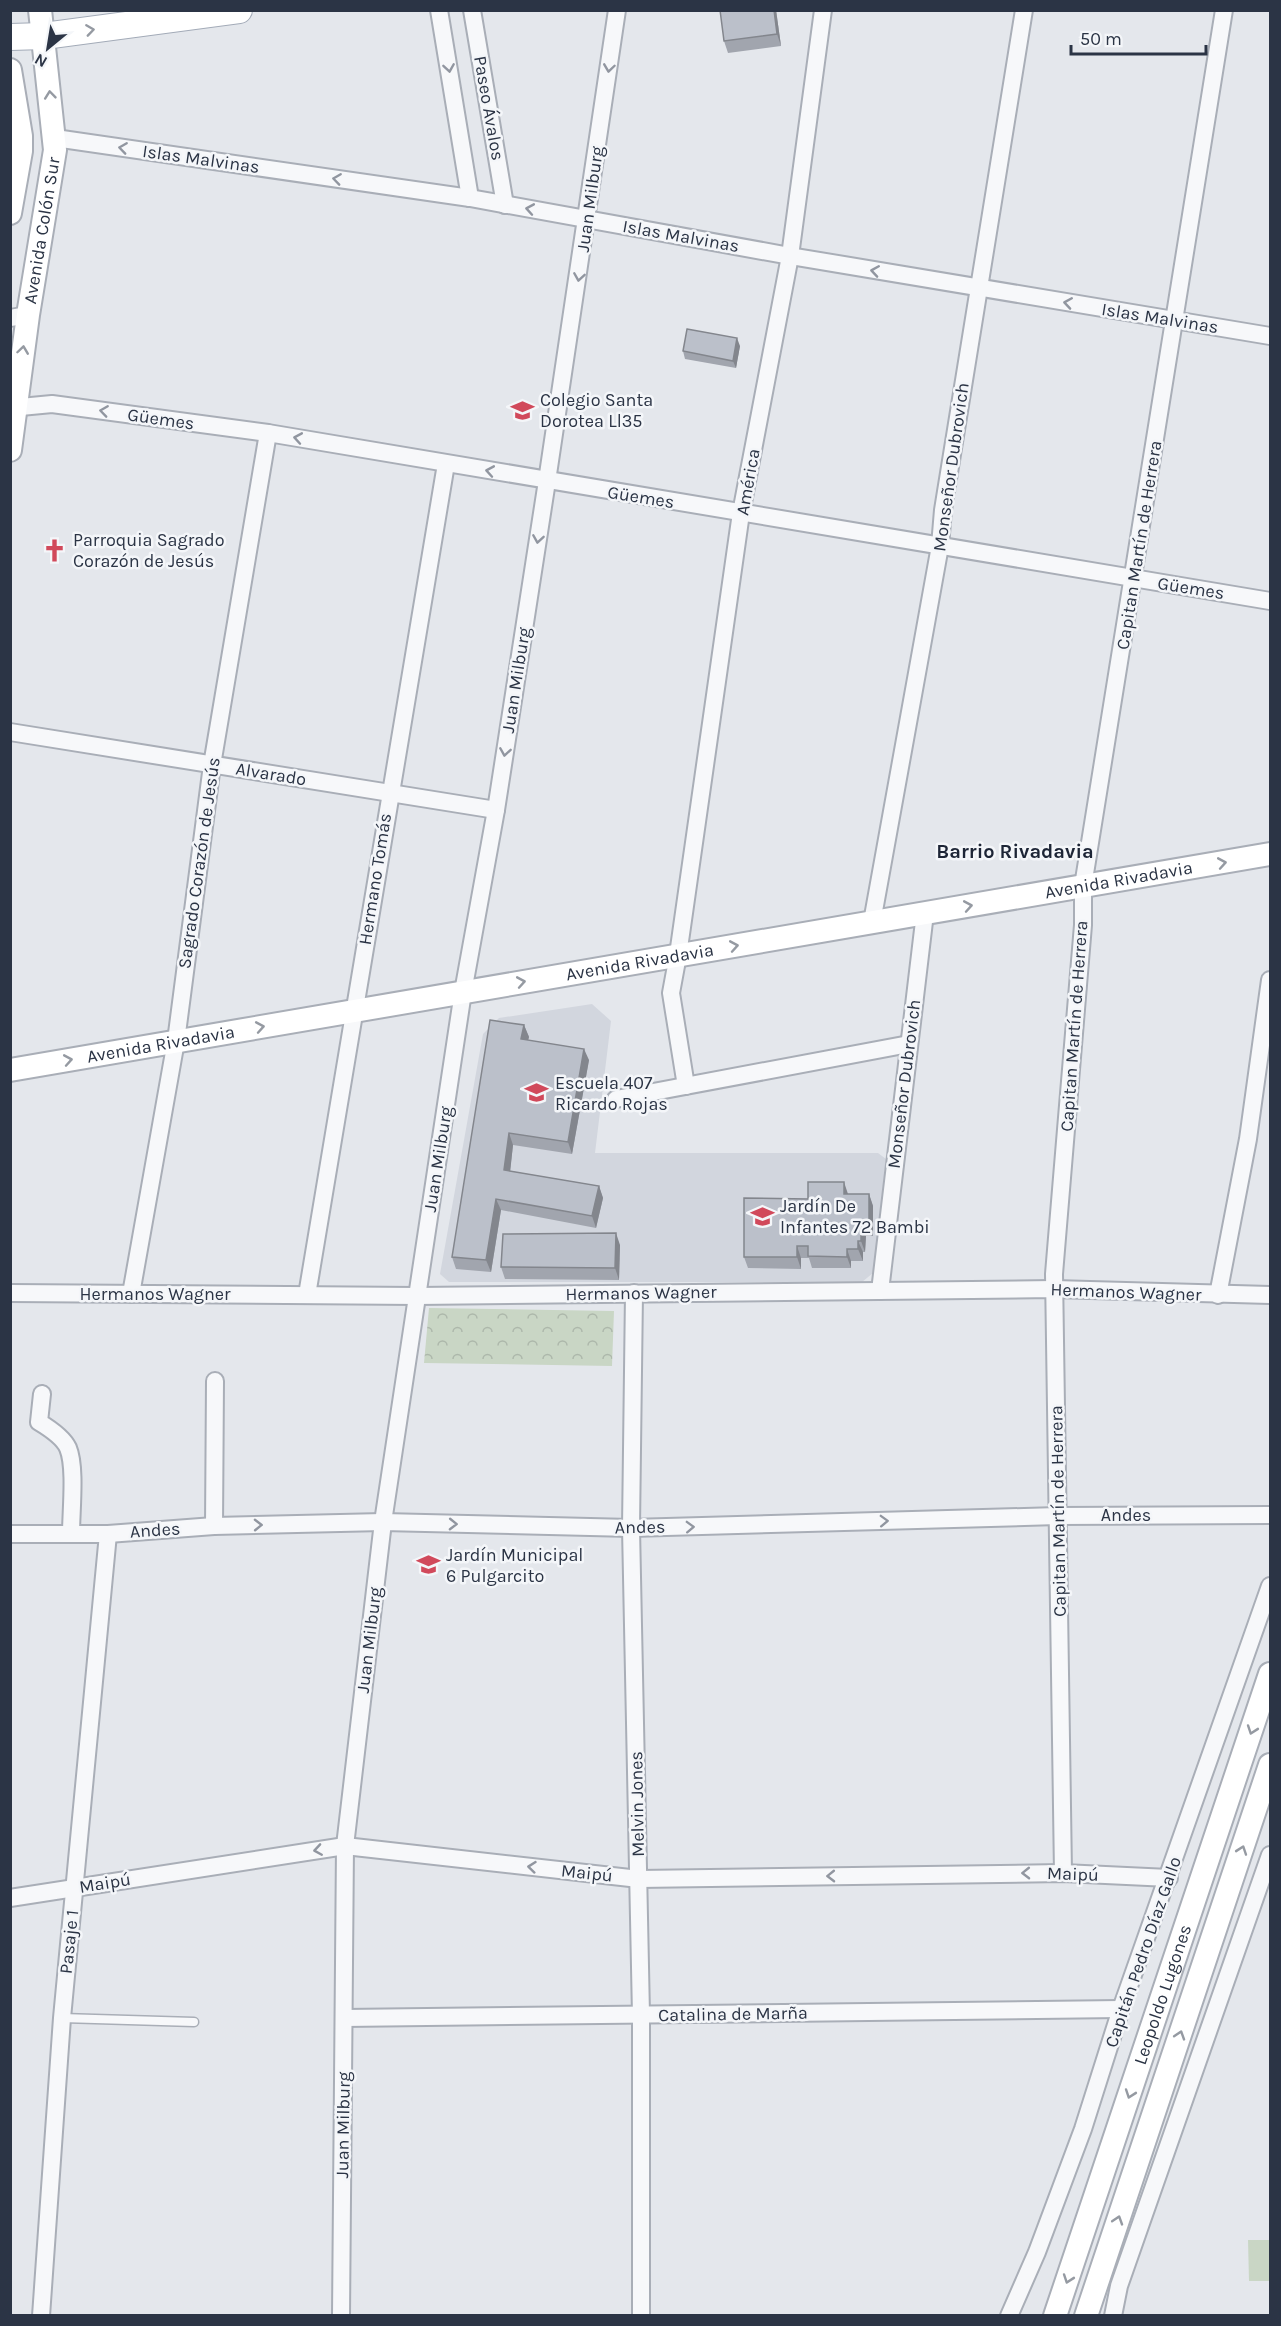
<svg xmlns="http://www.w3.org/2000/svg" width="1281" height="2326" font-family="Karla,sans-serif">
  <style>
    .built { fill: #d2d6de }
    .forest { fill: url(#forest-crowns) }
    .garden { fill: #c9d6c5 }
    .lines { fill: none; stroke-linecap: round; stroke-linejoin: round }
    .lane-casing { stroke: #a9aeb7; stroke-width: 11 }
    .street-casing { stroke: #a9aeb7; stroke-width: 20 }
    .secondary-casing { stroke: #a9aeb7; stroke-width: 26 }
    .primary-casing { stroke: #a3abb8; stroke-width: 28 }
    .lane { stroke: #f7f8fa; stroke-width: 8 }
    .street { stroke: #f7f8fa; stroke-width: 16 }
    .secondary { stroke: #fff; stroke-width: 22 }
    .primary { stroke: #fff; stroke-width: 26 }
    .wall { fill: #a1a5ae }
    .shaded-wall { fill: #83868d }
    .building { fill: #bbc0ca; stroke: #83868d; stroke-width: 1.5 }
    .oneway { stroke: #959aa2 }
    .oneway2 { stroke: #9196a0 }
    .labels { text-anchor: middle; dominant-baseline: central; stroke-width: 5; stroke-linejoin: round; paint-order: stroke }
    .street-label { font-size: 18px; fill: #2b3445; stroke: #f4f6f9 }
    .poi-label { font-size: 18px; fill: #2b3445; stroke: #f4f6f9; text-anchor: start }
    .neighbourhood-label { font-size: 20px; font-weight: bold; fill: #1d2536; stroke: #f4f6f9 }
  </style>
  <defs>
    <pattern id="forest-crowns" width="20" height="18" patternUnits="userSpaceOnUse" patternTransform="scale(1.5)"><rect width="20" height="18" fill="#c9d6c5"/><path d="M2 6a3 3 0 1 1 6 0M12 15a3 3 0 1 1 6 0" fill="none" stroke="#adb8ab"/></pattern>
  </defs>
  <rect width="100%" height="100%" fill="#e4e7ec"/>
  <path class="built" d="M592 1004 611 1021 595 1153H878L886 1159 873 1273 862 1282H449L440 1274 483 1034 499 1018Z"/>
  <path class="forest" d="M429 1308 614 1311 612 1366 424 1363Z"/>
  <path class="garden" d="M1248 2240H1270V2281H1249Z"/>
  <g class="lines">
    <defs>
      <path id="lane" d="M62 2018 194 2022"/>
      <g id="street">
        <path d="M439 10 470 198"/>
        <path d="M472 10 505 205"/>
        <path d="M55 138 470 198 790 256 1270 336"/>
        <path d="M10 318 28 315"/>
        <path d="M10 408 52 404 268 433 1270 601"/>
        <path d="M10 732 496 810"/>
        <path d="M872 922 940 546 943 510 1024 10"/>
        <path d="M686 1086 671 993 678 955 741 513 790 256 823 10"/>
        <path d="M616 1099 909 1044"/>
        <path d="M880 1291 925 913"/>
        <path d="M10 1293 417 1296 1054 1289 1270 1295"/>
        <path d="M634 1293 631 1528 641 2015V2316"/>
        <path d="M131 1294 176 1041 212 765 268 433"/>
        <path d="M307 1295 446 464"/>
        <path d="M1218 1295 1248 1139 1270 980"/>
        <path d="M42 1394 39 1422C49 1428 63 1437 68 1448 76 1467 71 1511 71 1534"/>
        <path d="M214 1526 215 1381"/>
        <path d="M10 1534H108L214 1526 383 1522 631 1528 1058 1516 1270 1515"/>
        <path d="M1063 1873 1054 1274 1083 925V886L1224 10"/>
        <path d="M10 1898 345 1846 639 1879 1063 1873 1169 1878"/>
        <path d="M344 2018 1121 2009"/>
        <path d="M41 2316 62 2018 108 1534"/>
        <path d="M341 2316 345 1846 383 1522 463 992 496 810 547 481 617 10"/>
        <path d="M1009 2316 1037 2252 1083 2129 1121 2009 1270 1586"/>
        <path d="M1113 2316 1119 2286 1270 1855"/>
      </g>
      <g id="secondary">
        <path d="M10 70 21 136V151L10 213"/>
        <path id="s1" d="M10 450 28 315 55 150 40 10"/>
        <path id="s2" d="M10 1070 1270 854"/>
        <path id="s3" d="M1055 2316 1270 1674"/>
        <path d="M1086 2316 1270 1765"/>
      </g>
      <path id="primary" d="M10 37 44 36 239 10"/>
    </defs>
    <use href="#lane" class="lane-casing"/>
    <use href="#street" class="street-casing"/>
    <use href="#secondary" class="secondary-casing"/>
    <use href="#primary" class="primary-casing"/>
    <use href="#lane" class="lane"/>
    <use href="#street" class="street"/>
    <use href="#secondary" class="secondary"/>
    <use href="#primary" class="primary"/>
  </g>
  <g class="wall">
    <path d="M776 10 781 46 728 53 724 41Z"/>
    <path d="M740 346 736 368 685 359 683 351Z"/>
    <path d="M524 1025 529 1037 528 1040 589 1060 572 1154 513 1145 510 1171 599 1186 603 1198 596 1228 501 1210 491 1272 456 1269 452 1257Z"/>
    <path d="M848 1194H869L873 1206V1236H866L865 1252H863V1261H851V1268H812L809 1258H801V1269L748 1268 744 1257 808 1199Z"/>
    <path d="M620 1245 619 1280 505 1279 501 1267Z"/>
  </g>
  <g class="shaded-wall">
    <path d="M774 10H776L781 46 777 34Z"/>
    <path d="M737 338 740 346 736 368 733 361Z"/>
    <path d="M524 1025 529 1037 525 1051 521 1039Z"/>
    <path d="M584 1049 589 1060 572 1154 568 1142Z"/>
    <path d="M509 1133 513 1145 509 1182 504 1170Z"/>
    <path d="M844 1182 848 1194H844Z"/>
    <path d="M599 1186 603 1198 596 1228 592 1216Z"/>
    <path d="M869 1194 873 1206V1236L869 1225Z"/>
    <path d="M496 1199 501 1210 491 1272 486 1260Z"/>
    <path d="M861 1224 866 1236 865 1252 861 1241Z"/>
    <path d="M616 1233 620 1245 619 1280 615 1268Z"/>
    <path d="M858 1241 863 1252V1261L858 1249Z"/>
    <path d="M797 1246 801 1258V1269L797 1257Z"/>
    <path d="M847 1249 851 1261V1268L847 1257Z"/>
  </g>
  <g class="building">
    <path d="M720 10H774L777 34 724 41Z"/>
    <path d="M687 329 737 338 733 361 683 351Z"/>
    <path d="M490 1020 524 1025 521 1039 584 1049 568 1142 509 1133 504 1170 599 1186 592 1216 496 1199 486 1260 452 1257Z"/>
    <path d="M808 1182H844V1194H869V1225L861 1224V1241H858V1249H847V1257L808 1256V1246H797V1257H744V1198L808 1199Z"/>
    <path d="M616 1233 615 1268 501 1267 503 1234Z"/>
  </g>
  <defs><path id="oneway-chevron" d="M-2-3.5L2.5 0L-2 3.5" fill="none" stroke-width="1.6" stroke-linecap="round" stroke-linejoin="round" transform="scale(1.5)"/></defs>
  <g class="oneway">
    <use href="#oneway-chevron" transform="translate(90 30) rotate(-8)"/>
    <use href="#oneway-chevron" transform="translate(50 95) rotate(-96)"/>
    <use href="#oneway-chevron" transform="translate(23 350) rotate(-82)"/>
    <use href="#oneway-chevron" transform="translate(1222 863) rotate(-10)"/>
    <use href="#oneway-chevron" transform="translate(968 906) rotate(-10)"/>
    <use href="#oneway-chevron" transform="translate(734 946) rotate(-10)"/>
    <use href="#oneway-chevron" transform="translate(521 982) rotate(-10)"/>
    <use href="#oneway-chevron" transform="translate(260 1027) rotate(-10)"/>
    <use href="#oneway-chevron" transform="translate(68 1060) rotate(-10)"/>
    <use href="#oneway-chevron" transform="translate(1252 1730) rotate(109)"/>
    <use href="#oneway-chevron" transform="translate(1242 1850) rotate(-71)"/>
    <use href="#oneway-chevron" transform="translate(1180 2035) rotate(-72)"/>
    <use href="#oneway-chevron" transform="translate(1130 2094) rotate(109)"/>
    <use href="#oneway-chevron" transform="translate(1118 2220) rotate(-72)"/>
    <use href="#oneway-chevron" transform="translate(1068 2279) rotate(109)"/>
  </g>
  <g class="oneway2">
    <use href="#oneway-chevron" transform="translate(449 68) rotate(81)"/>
    <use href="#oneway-chevron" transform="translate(609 68) rotate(98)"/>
    <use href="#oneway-chevron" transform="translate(123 148) rotate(-172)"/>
    <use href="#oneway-chevron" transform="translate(337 179) rotate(-172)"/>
    <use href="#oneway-chevron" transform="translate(530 209) rotate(-170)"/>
    <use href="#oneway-chevron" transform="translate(875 271) rotate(-171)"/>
    <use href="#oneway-chevron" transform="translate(579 277) rotate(99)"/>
    <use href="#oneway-chevron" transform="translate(1068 303) rotate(-171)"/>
    <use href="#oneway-chevron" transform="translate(104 411) rotate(-172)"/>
    <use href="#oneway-chevron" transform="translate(298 438) rotate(-170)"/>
    <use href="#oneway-chevron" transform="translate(490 471) rotate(-170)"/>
    <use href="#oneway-chevron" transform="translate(538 539) rotate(99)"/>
    <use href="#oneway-chevron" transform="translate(505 752) rotate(99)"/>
    <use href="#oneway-chevron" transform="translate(884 1521) rotate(-2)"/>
    <use href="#oneway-chevron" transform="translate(453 1524) rotate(1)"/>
    <use href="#oneway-chevron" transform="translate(258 1525) rotate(-1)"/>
    <use href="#oneway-chevron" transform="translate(690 1527) rotate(-2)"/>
    <use href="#oneway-chevron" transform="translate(318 1850) rotate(171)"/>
    <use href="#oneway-chevron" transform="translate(532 1867) rotate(-174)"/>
    <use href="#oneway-chevron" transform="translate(1026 1873) rotate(179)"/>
    <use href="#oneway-chevron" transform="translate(831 1876) rotate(179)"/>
  </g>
  <defs>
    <symbol id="school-bare" viewBox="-9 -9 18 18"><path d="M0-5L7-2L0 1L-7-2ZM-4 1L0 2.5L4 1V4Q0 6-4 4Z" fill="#d1495b" stroke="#f4f6f9" stroke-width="2.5" paint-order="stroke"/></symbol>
    <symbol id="church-bare" viewBox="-9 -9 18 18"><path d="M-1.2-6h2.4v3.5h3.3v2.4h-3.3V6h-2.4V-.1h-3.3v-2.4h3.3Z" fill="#d1495b" stroke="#f4f6f9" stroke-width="2.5" paint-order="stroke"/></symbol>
  </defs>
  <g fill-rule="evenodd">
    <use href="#school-bare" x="506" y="394" width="33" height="33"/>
    <use href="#church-bare" x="38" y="534" width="33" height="33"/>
    <use href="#school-bare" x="520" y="1076" width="33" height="33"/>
    <use href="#school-bare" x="746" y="1200" width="33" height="33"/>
    <use href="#school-bare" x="412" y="1548" width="33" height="33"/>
  </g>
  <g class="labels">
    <g class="street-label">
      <text transform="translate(489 108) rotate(80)">Paseo Ávalos</text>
      <text transform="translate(201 159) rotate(8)">Islas Malvinas</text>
      <text transform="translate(590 199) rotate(-82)">Juan Milburg</text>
      <text stroke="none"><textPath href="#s1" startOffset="222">Avenida Colón Sur</textPath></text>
      <text transform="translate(681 236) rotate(10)">Islas Malvinas</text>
      <text transform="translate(1160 318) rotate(9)">Islas Malvinas</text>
      <text transform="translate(161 419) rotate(8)">Güemes</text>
      <text transform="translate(951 467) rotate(-82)">Monseñor Dubrovich</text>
      <text transform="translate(748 482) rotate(-80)">América</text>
      <text transform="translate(641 497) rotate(9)">Güemes</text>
      <text transform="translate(1139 545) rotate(-81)">Capitan Martín de Herrera</text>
      <text transform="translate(1191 588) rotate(9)">Güemes</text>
      <text transform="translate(516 680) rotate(-81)">Juan Milburg</text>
      <text transform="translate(271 774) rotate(9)">Alvarado</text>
      <text transform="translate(199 863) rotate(-82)">Sagrado Corazón de Jesús</text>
      <text transform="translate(375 879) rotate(-81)">Hermano Tomás</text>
      <text stroke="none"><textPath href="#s2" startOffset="1125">Avenida Rivadavia</textPath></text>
      <text stroke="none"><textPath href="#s2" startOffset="639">Avenida Rivadavia</textPath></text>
      <text transform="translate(1074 1026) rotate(-86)">Capitan Martín de Herrera</text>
      <text stroke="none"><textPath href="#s2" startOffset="153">Avenida Rivadavia</textPath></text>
      <text transform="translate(904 1084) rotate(-83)">Monseñor Dubrovich</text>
      <text transform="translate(438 1159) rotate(-81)">Juan Milburg</text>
      <text transform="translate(1126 1292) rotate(2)">Hermanos Wagner</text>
      <text transform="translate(641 1293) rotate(-1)">Hermanos Wagner</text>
      <text x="155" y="1294">Hermanos Wagner</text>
      <text transform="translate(1058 1511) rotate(-91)">Capitan Martín de Herrera</text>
      <text x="1126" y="1515">Andes</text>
      <text transform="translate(640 1527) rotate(-1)">Andes</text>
      <text transform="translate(155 1530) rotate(-4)">Andes</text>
      <text transform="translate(369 1640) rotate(-83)">Juan Milburg</text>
      <text transform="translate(637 1804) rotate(-91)">Melvin Jones</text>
      <text transform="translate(587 1873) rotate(6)">Maipú</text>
      <text transform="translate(1073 1874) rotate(2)">Maipú</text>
      <text transform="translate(105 1883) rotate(-9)">Maipú</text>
      <text transform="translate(69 1942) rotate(-84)">Pasaje 1</text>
      <text transform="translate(1143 1952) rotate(-71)">Capitán Pedro Díaz Gallo</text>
      <text stroke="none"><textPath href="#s3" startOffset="339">Leopoldo Lugones</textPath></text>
      <text transform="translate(733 2014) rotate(-1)">Catalina de Marña</text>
      <text transform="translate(343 2125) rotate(-89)">Juan Milburg</text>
    </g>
    <g class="poi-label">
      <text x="540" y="400">Colegio Santa<tspan x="540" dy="21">Dorotea Ll35</tspan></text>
      <text x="73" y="540">Parroquia Sagrado<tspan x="73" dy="21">Corazón de Jesús</tspan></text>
      <text x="555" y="1083">Escuela 407<tspan x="555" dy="21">Ricardo Rojas</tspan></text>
      <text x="780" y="1206">Jardín De<tspan x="780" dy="21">Infantes 72 Bambi</tspan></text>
      <text x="446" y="1555">Jardín Municipal<tspan x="446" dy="21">6 Pulgarcito</tspan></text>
    </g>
    <g class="neighbourhood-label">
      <text x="1015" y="851">Barrio Rivadavia</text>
    </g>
  </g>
  <rect width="1281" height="2326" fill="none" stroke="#2b3445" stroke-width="24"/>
  <g transform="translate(48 48) rotate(210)" stroke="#f4f6f9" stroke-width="4.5" paint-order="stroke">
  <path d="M0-4.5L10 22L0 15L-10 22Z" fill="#2b3445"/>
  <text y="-9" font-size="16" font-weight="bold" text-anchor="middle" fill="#2b3445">N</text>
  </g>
  <path d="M1071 45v9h135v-9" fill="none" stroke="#2b3445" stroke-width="3"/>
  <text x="1080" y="45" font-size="18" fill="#2b3445" stroke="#f4f6f9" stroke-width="4.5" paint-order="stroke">50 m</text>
</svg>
